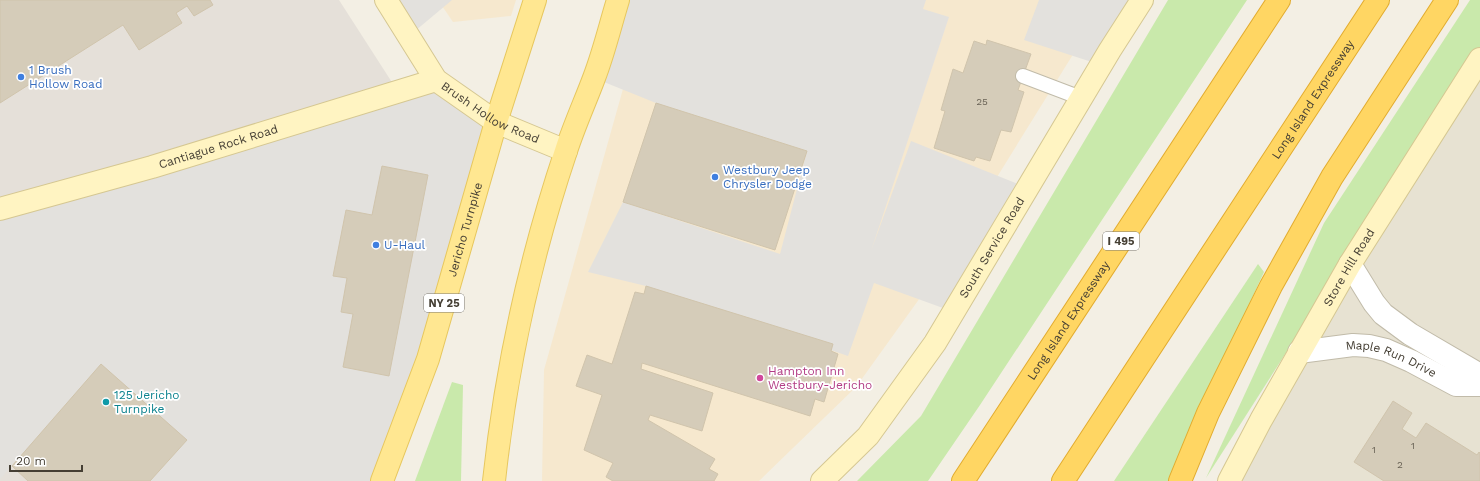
<svg xmlns="http://www.w3.org/2000/svg" width="1480" height="481" font-family="'Work Sans',sans-serif">
  <style>
    .residential { fill: #e7e2d2 }
    .commercial { fill: #f6e8ce }
    .industrial { fill: #e5e0d9 }
    .green { fill: #c9e9ab }
    .parking { fill: #e3e1dd }
    .building { fill: #d5ccb9; stroke: #d0c4ac }
    .lines { fill: none; stroke-linecap: round; stroke-linejoin: round }
    .service-casing { stroke: #c1bba9; stroke-width: 16 }
    .minor-casing { stroke: #c1bba9; stroke-width: 24 }
    .secondary-casing { stroke: #d5c792; stroke-width: 24 }
    .primary-casing { stroke: #e7c75e; stroke-width: 24 }
    .motorway-casing { stroke: #e2ac2f; stroke-width: 24 }
    .service { stroke: #fff; stroke-width: 14 }
    .minor { stroke: #fff; stroke-width: 22 }
    .secondary { stroke: #fff4c2; stroke-width: 22 }
    .primary { stroke: #ffe791; stroke-width: 22 }
    .motorway { stroke: #ffd663; stroke-width: 22 }
    .shop-dot { fill: #3f7fe0; stroke: #fff; stroke-width: 1.5 }
    .hotel-dot { fill: #d1479c; stroke: #fff; stroke-width: 1.5 }
    .culture-dot { fill: #0f9aa8; stroke: #fff; stroke-width: 1.5 }
    .labels { text-anchor: middle; dominant-baseline: central; stroke-width: 3.5; stroke-linejoin: round; paint-order: stroke }
    .number-label { font-size: 10px; fill: #696255 }
    .shield { fill: #fff; stroke: #7d7971; stroke-width: 1 }
    .shield-label { font-size: 11px; font-weight: bold; fill: #453f34 }
    .shop-label { font-size: 12px; fill: #366cbe; stroke: #fff; text-anchor: start }
    .street-label { font-size: 12px; fill: #453f34; stroke: #fff }
    .hotel-label { font-size: 12px; fill: #b23c85; stroke: #fff; text-anchor: start }
    .culture-label { font-size: 12px; fill: #0d838f; stroke: #fff; text-anchor: start }
  </style>
  <rect width="100%" height="100%" fill="#f3efe4"/>
  <path class="residential" d="M1480 59V481H1229Z"/>
  <g class="commercial">
    <path d="M438 0H516L511 16 453 22Z"/>
    <path d="M648 0H1109L1077 48 935 277 856 387 759 481H542L544 370Z"/>
  </g>
  <path class="industrial" d="M0 0H339L451 174 357 481H0Z"/>
  <g class="green">
    <path d="M1168 0H1247L980 405 928 481H857L921 416Z"/>
    <path d="M1470 0H1480V49L1206 478 1324 223Z"/>
    <path d="M1258 264 1264 272 1168 481H1114Z"/>
    <path d="M452 382 463 385 461 481H415Z"/>
  </g>
  <g class="parking">
    <path d="M386 0H452L409 36Z"/>
    <path d="M618 0H926L923 9 949 17 871 251 911 141 1028 188 954 312 874 283 848 356 646 286 588 272 623 202 780 254 807 151 656 103 594 78Z"/>
    <path d="M1039 0H1142L1101 65 1024 40Z"/>
    <path d="M436 80 496 122 380 481H150L187 440 101 364 0 479V221L90 183Z"/>
  </g>
  <g class="building">
    <path d="M0 0H210L213 5 194 16 187 6 176 13 182 23 139 50 123 25 0 103Z"/>
    <path d="M987 40 1031 54 1018 90 1024 92 1011 132 1001 130 990 161 976 157 974 161 934 148 945 111 941 110 953 69 963 73 974 41 986 45Z"/>
    <path d="M656 103 807 151 775 250 623 202Z"/>
    <path d="M382 166 428 175 389 376 343 367 353 314 341 312 347 278 333 276 346 210 372 215Z"/>
    <path d="M646 286 833 344 831 351 838 354 824 402 815 399 810 416 642 363 641 369 713 393 702 431 650 415 648 420 715 459 709 469 718 474 714 481H613L606 477 613 463 584 450 602 395 576 386 587 355 612 364 635 292 644 294Z"/>
    <path d="M101 364 187 440 150 481H28L12 466Z"/>
    <path d="M1393 401 1412 413 1402 429 1416 438 1426 423 1477 455 1479 452 1480 453V481H1384L1354 462Z"/>
  </g>
  <g class="lines">
    <defs>
      <path id="service" d="M1023 76 1081 98"/>
      <g id="minor">
        <path d="M1350 264 1374 303 1383 314 1410 334 1480 375"/>
        <path id="s1" d="M1299 352 1353 345 1369 346 1386 350 1411 361 1456 385H1480"/>
      </g>
      <g id="secondary">
        <path id="s2" d="M386 0 436 80 496 122 566 151"/>
        <path id="s3" d="M0 209 152 167 436 80"/>
        <path id="s4" d="M822 481 868 436 935 343 1110 50 1142 0"/>
        <path id="s5" d="M1229 481 1261 420 1350 264 1480 59"/>
      </g>
      <g id="primary">
        <path id="s6" d="M382 481 428 359 496 122 535 0"/>
        <path d="M494 481C506 369 530 258 566 151 574 126 585 102 594 78 604 52 610 26 618 0"/>
      </g>
      <g id="motorway">
        <path id="s7" d="M963 481 1279 0"/>
        <path id="s8" d="M1063 481 1378 0"/>
        <path d="M1180 481 1208 413 1271 286 1332 177 1447 0"/>
      </g>
    </defs>
    <use href="#service" class="service-casing"/>
    <use href="#minor" class="minor-casing"/>
    <use href="#secondary" class="secondary-casing"/>
    <use href="#primary" class="primary-casing"/>
    <use href="#motorway" class="motorway-casing"/>
    <use href="#service" class="service"/>
    <use href="#minor" class="minor"/>
    <use href="#secondary" class="secondary"/>
    <use href="#primary" class="primary"/>
    <use href="#motorway" class="motorway"/>
  </g>
  <g class="shop-dot">
    <circle cx="21" cy="77" r="4"/>
    <circle cx="715" cy="177" r="4"/>
    <circle cx="376" cy="245" r="4"/>
  </g>
  <circle class="hotel-dot" cx="760" cy="378" r="4"/>
  <circle class="culture-dot" cx="106" cy="402" r="4"/>
  <g class="labels">
    <g class="number-label">
      <text x="982" y="101">25</text>
      <text x="1413" y="445">1</text>
      <text x="1374" y="449">1</text>
      <text x="1400" y="464">2</text>
    </g>
    <g class="shield">
      <rect x="1103" y="232" width="36" height="18" rx="3"/>
      <rect x="424" y="294" width="40" height="18" rx="3"/>
    </g>
    <g class="shield-label">
      <text x="1121" y="241">I 495</text>
      <text x="444" y="303">NY 25</text>
    </g>
    <g class="shop-label">
      <text x="29" y="70">1 Brush<tspan x="29" dy="14">Hollow Road</tspan></text>
      <text x="723" y="170">Westbury Jeep<tspan x="723" dy="14">Chrysler Dodge</tspan></text>
      <text x="384" y="245">U-Haul</text>
    </g>
    <g class="street-label">
      <text stroke="none"><textPath href="#s8" startOffset="456">Long Island Expressway</textPath></text>
      <text stroke="none"><textPath href="#s2" startOffset="158">Brush Hollow Road</textPath></text>
      <text stroke="none"><textPath href="#s3" startOffset="227">Cantiague Rock Road</textPath></text>
      <text stroke="none"><textPath href="#s6" startOffset="265">Jericho Turnpike</textPath></text>
      <text stroke="none"><textPath href="#s4" startOffset="290">South Service Road</textPath></text>
      <text stroke="none"><textPath href="#s5" startOffset="245">Store Hill Road</textPath></text>
      <text stroke="none"><textPath href="#s7" startOffset="192">Long Island Expressway</textPath></text>
      <text stroke="none"><textPath href="#s1" startOffset="95">Maple Run Drive</textPath></text>
    </g>
    <g class="hotel-label">
      <text x="768" y="371">Hampton Inn<tspan x="768" dy="14">Westbury-Jericho</tspan></text>
    </g>
    <g class="culture-label">
      <text x="114" y="395">125 Jericho<tspan x="114" dy="14">Turnpike</tspan></text>
    </g>
  </g>
  <path d="M10 465v6h72v-6" fill="none" stroke="#453f34" stroke-width="2"/>
  <text x="16" y="465" font-size="12" fill="#453f34" stroke="#ffffff" stroke-width="3" paint-order="stroke">20 m</text>
</svg>
